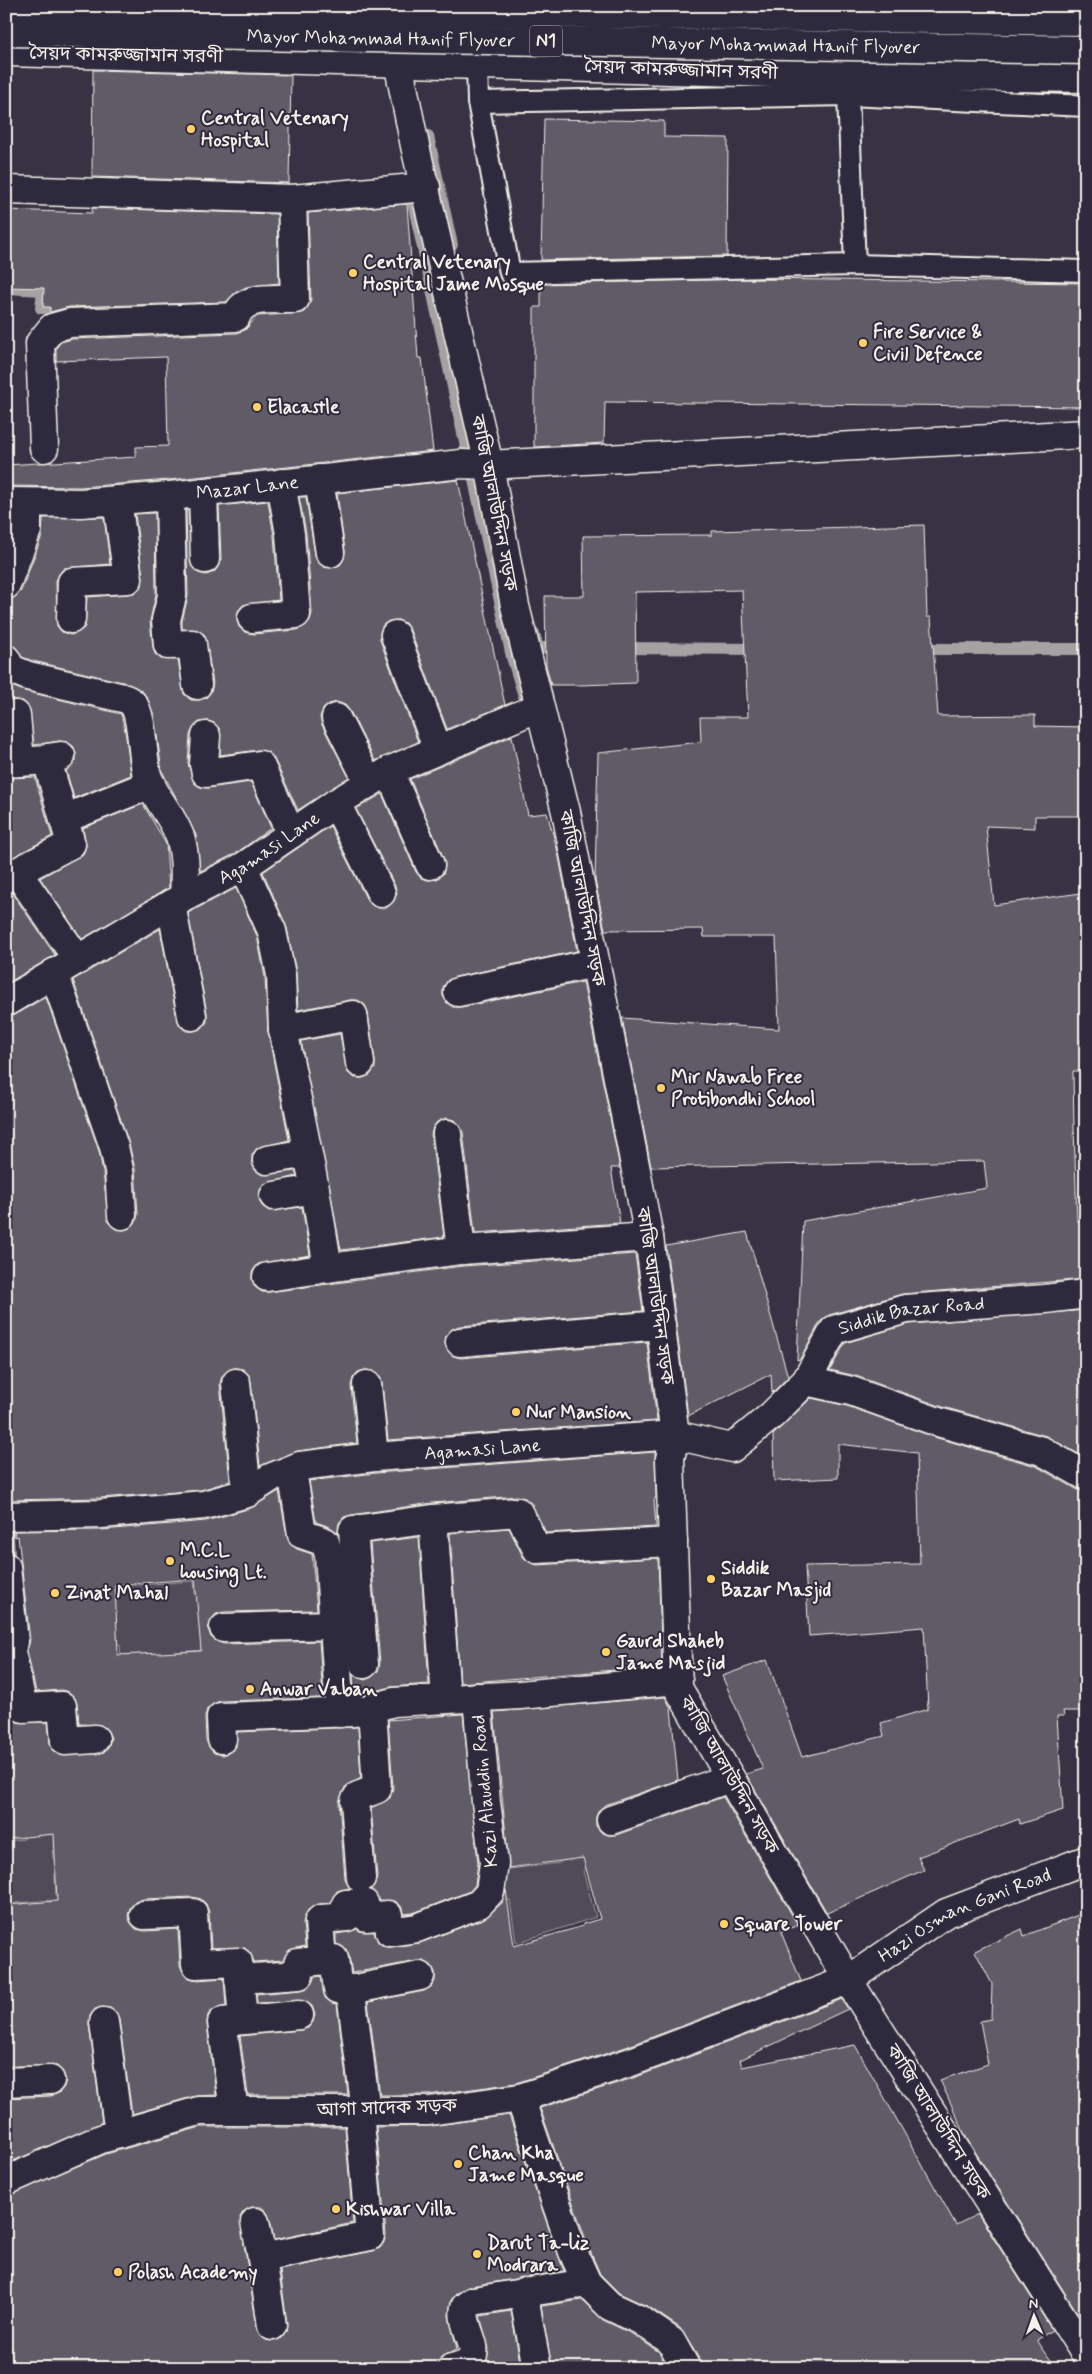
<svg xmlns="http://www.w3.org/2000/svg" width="1092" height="2374" font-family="Mynerve,'Noto Sans Bengali',sans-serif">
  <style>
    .green { fill: #504b59; stroke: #a29ea0 }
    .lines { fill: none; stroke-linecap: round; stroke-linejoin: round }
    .stream { stroke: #a6a2a4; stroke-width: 12 }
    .building { fill: #5f5c67; stroke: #f4f1e8; fill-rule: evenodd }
    .lane-casing { stroke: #f4f1e8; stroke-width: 24 }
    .street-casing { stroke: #f4f1e8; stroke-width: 31 }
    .secondary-casing { stroke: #f4f1e8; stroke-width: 31 }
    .primary-casing { stroke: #f4f1e8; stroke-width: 31 }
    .lane { stroke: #2f2a3d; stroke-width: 20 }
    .street { stroke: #2f2a3d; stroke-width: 28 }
    .secondary { stroke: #2f2a3d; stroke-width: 28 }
    .primary { stroke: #2f2a3d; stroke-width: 28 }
    .highway-bridge-casing { stroke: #f4f1e8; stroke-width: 31; stroke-linecap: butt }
    .highway-bridge { stroke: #2f2a3d; stroke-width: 28 }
    .poi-dot { fill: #ffd166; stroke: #2f2a3d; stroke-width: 2 }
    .labels { text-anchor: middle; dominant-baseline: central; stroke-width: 4; stroke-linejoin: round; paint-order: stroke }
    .shield { fill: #2f2a3d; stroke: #b9b5b5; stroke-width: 1 }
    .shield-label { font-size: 18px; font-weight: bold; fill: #f4f1e8 }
    .street-label { font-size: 19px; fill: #f4f1e8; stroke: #2f2a3d }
    .poi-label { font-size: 19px; font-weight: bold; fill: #f4f1e8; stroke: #2f2a3d; text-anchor: start }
  </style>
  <rect width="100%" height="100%" fill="#373244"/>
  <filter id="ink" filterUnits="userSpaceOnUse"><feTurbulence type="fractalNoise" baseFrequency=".02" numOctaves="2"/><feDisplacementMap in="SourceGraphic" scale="10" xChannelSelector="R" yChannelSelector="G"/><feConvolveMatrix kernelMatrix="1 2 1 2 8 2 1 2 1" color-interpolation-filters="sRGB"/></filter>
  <g filter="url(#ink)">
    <g class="green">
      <path d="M120 1543 124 1586 194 1581 195 1594 219 1592V1629H207V1650L175 1652 179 1718 127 1739 97 1740 96 1707 122 1681 120 1644 97 1645Z"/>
      <path d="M659 1768 664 1800 611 1817C608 1843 603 1855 583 1871L596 1917 516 1943 510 1900 487 1902 501 1870 560 1863 572 1806Z"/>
      <path d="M22 1812 52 1821 56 1896H82L54 1955 51 1900 6 1904V1845L7 1841 24 1839Z"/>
    </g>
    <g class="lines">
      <g class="stream">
        <path d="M428 136 452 245"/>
        <path d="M412 197 469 461"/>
        <path d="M272 245H277L278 215"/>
        <path d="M6 288 43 290 41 308 90 310"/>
        <path d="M467 466H471L512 657 524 696"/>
        <path d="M534 634 538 648H563"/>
        <path d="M618 648 761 649"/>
        <path d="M918 649H1086"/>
        <path d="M7 1519 10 1570"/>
      </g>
    </g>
    <g class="building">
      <path d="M93 70 291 75 289 183 92 177Z"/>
      <path d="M544 119 664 121V137L728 138 727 256 541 260Z"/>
      <path d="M407 204 418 358H422L433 451 169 480 80 487 6 486V465L136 457V447L168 446 166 357 56 361V348L61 342 72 339 237 333 245 330 257 316 303 313 308 307 311 299 308 213Z"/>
      <path d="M92 208 277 214 279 283 246 287 235 293 226 302 69 307 50 312V307H43L44 288 6 287V210L92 213Z"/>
      <path d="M747 279 1086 283V407L605 402 604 443 534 447V307H541V284Z"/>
      <path d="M458 480 505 705 447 729 410 630 405 623 398 620 389 621 383 625 380 632V640L418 742 375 761 350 711 345 705 337 702 329 704 323 709 320 717 322 725 349 777 298 810 274 759 268 752 258 750 220 755V729L214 723 208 721 199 722 193 728 190 735 188 763 194 783 200 787 208 788 251 782 271 828 235 854 200 871 196 835 162 771 154 715 144 693 127 683 33 661 22 657 14 646 6 643V600L15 597 21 591 42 536 43 518 104 517 110 564 64 568 59 574 56 581 57 626 62 632 71 635 79 632 85 627 87 597 129 594 137 592 142 586 143 577 135 514 155 513 156 594 150 621 153 647 155 654 161 659 178 660 184 694 191 700H199L206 698 211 692 213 683 205 635 198 630 182 629V621L188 596 186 510H188L192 567 198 573 206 575 214 572 218 567 221 559 219 506 268 501 274 536 279 600 243 605 238 611 237 620 239 627 245 632 253 634 297 630 305 626 310 620 312 613 306 533 299 497H306L315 555 318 562 324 567 332 568 340 565 344 559 345 551 337 493Z"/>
      <path d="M6 518H11V527L6 541Z"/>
      <path d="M924 525 927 617H931L938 716 1035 715V726L1086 727V816H1035V828L986 826 994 905 1081 893 1086 1039H1081L1082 1071H1073L1074 1127 1077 1221 1086 1220V1279L902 1294 829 1315 820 1322 800 1359 797 1360 803 1221 987 1188 984 1161 651 1167 622 1018 779 1029 776 937H704L703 929 605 930 595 880 598 753 701 742 700 717H748L742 590 635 592 636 683 581 685H551L546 665 545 596H584L583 536 712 535V531Z"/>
      <path d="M6 684 24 691 121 714 125 730 131 775 74 798 66 770 76 761V754L74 747 67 742 59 741 34 745 29 707 23 701 6 699Z"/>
      <path d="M512 736 528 815 547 813 558 852 577 951 455 977 448 980 443 987V996L447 1003 453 1007H461L583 982 620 1168H611L620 1223 475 1233 463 1132 459 1124 454 1120 446 1118 437 1122 433 1127 431 1135 444 1237 341 1250 301 1041 340 1034 347 1072 355 1078H363L370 1075 375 1068V1061L368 1013 365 1005 358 1000H350L298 1010 296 972 287 928 263 872 330 826 367 900 373 906 380 908 388 907 394 901 397 893 395 886 356 809 382 794 416 872 421 878 428 880 437 879 443 874 445 867 444 859 410 779Z"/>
      <path d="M35 777 52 836 6 861V778Z"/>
      <path d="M143 804 166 844 169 888 82 939 40 878 83 854 86 846 83 828Z"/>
      <path d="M6 884 55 955 6 984Z"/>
      <path d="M236 888 257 936 265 977 268 1032 289 1140 257 1148 252 1155V1163L255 1170 262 1175 295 1171 297 1176 264 1184 260 1190 259 1199 262 1206 269 1211 302 1207 310 1255 258 1264 252 1272V1280L255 1287 262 1292H269L463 1266 635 1254 643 1311 459 1326 452 1329 446 1335 445 1344 448 1351 453 1356 461 1358 647 1342 657 1421 388 1440 382 1383 380 1376 374 1371 365 1370 358 1372 353 1378 351 1386 357 1443 298 1451 260 1466 251 1381 248 1374 243 1369 234 1368 227 1371 222 1376 220 1384 230 1481 201 1490 100 1498 8 1500 6 1468V1018L14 1015 46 997 99 1151 103 1172 109 1223 116 1229 124 1230 130 1228 136 1222 138 1214 135 1169 129 1144 73 980 160 929 177 1019 180 1026 186 1031H194L202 1028 207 1022V1013L188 913Z"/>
      <path d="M747 1232 788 1377 772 1393 771 1374 688 1416 666 1246Z"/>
      <path d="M1086 1310V1458L1046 1436 943 1407 856 1376 830 1370 845 1343 909 1324Z"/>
      <path d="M811 1398 847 1406 934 1437 1036 1466 1078 1490 1086 1492V1711H1063L1064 1716H1057L1063 1810 1020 1824 1019 1819 918 1857 924 1870 827 1913 746 1774 763 1769 722 1676 767 1660 802 1757 884 1736 881 1723 928 1709 924 1627 809 1636 805 1566 920 1564 917 1453 838 1444V1478L774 1481 773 1435Z"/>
      <path d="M655 1452 656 1498 654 1499 656 1527 546 1533 532 1504 525 1498 517 1496 432 1503 351 1515 344 1517 339 1523 338 1533 330 1527 316 1522 309 1481 376 1473Z"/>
      <path d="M279 1491 287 1536 290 1544 297 1549 312 1554 317 1610 224 1612 216 1614 211 1620 208 1629 211 1637 216 1641 224 1644 319 1641 323 1698 220 1701 213 1704 207 1709 205 1717 206 1740 209 1747 214 1753 223 1755 230 1752 236 1747 237 1732 358 1727 361 1778 345 1787 339 1802 345 1879 350 1888 337 1891 331 1903 319 1904 308 1910 303 1922 305 1946 289 1950 283 1960 254 1962 251 1954 245 1948H211L209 1912 206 1904 201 1899 192 1897 143 1899 135 1902 130 1908 128 1916 131 1923 136 1929 145 1931 178 1929 180 1965 183 1972 188 1978 197 1980 224 1978 226 2006 212 2010 208 2015 207 2024 216 2095 195 2096 132 2114 119 2019 117 2013 110 2008 101 2007 95 2009 90 2016 89 2024 102 2123 6 2164V2098L51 2096 59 2093 64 2087 66 2080 63 2072 57 2066H6V1905L57 1901 54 1834 6 1839V1704L11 1717 17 1722H48L50 1743 52 1750 59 1755 97 1754 104 1752 109 1745 111 1738 108 1731 101 1725 79 1724 77 1704 75 1698 69 1692 61 1690 36 1692 27 1650 30 1640 18 1536 15 1537 14 1531 102 1530 206 1521 251 1508ZM195 1579 201 1651 118 1655 115 1585Z"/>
      <path d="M509 1528 523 1557 529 1562 537 1565 658 1558 662 1666 460 1683 450 1533Z"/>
      <path d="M419 1537 429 1684 390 1687 363 1695 354 1694 353 1675 365 1680 372 1677 378 1671 380 1663 370 1543Z"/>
      <path d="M665 1697 671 1708 678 1780 605 1805 599 1810 596 1817V1826L601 1832 608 1835H616L723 1797 798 1925 781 1932 801 1981 626 2047 516 2083 428 2095H380L368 2002 424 1991 431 1987 435 1981V1972L431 1965 424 1961H417L352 1973 349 1956 346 1949 336 1944V1934L349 1932 357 1929 360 1931 374 1932 378 1942 385 1947H392L420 1943 485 1918 502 1903 506 1890 514 1946 583 1926V1924L600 1919 583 1858 509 1868 494 1712Z"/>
      <path d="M463 1714 478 1863 475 1885 470 1891 413 1913 404 1914 401 1906 395 1901 379 1900 371 1889 375 1884 377 1877 371 1808 390 1798 393 1788 388 1720Z"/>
      <path d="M1086 1912V2306L1077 2312 967 2139 940 2080 988 2064 980 2021 991 2019 992 1984 975 1951 1022 1929 1024 1936Z"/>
      <path d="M321 1976 325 1998 337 2004 348 2095H248L240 2036 301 2030 308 2028 313 2022 315 2014 312 2006 305 2001 257 2003 256 1994 301 1990 308 1988 314 1977Z"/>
      <path d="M842 1999 848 2009 740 2060 742 2067 855 2045 956 2225 978 2214 1052 2330 1037 2340 1056 2368H702L700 2360 680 2328 649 2307 619 2293 600 2274 588 2246 540 2108 636 2077Z"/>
      <path d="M509 2115 564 2271 471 2286 456 2294 451 2300 449 2316 457 2349 441 2357 437 2368H6V2196L106 2154 201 2127H345L353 2223 274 2240 270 2219 266 2211 261 2207H252L244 2211 240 2217 257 2328 260 2335 266 2340 275 2341 282 2338 286 2332 287 2324 280 2270 373 2251 380 2248 384 2242 386 2235 376 2127 431 2126Z"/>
      <path d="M582 2300 603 2320 632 2334 659 2352 668 2368H552L541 2306Z"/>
      <path d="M511 2311 521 2368H483L489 2349 480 2316Z"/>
    </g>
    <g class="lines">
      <defs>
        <g id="lane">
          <path d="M477 64 478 102 510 273 855 265 1086 271"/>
          <path d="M850 82 848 95 855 265"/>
          <path d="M478 102 848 95 1086 106"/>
        </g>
        <g id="street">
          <path d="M6 190 292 199 426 187"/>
          <path d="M44 448 40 343 52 328 70 323 236 317C243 294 275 300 295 299L292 199"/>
          <path d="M319 479 330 553"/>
          <path d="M203 492 205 559"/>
          <path d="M170 496 172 596 166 620 168 645 192 644 197 685"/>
          <path id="s1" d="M6 502 81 503 170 496 461 464 489 465 1086 434"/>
          <path d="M6 585 27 530V503"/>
          <path d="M252 618 296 614 290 534 281 483"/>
          <path d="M71 619 72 582 128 579 117 500"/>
          <path d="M395 635 438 750"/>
          <path d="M6 659 11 669 28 676 123 698C126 699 131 701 133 704 143 716 142 759 147 775 154 799 174 816 181 840 186 859 185 878 184 897"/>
          <path d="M6 715H16L20 762"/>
          <path d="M336 718 369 783"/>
          <path d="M206 736 204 764 206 773 260 765 291 834"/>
          <path d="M47 760 71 844 17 872 78 960"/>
          <path d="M6 763 47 760V758L61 756"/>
          <path d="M389 771 430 865"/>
          <path d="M336 803 381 893"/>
          <path d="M64 819 151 784"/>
          <path d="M243 867 272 931 281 975 283 1029 315 1189"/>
          <path d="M171 904 192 1016"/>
          <path d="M54 973 114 1147 119 1170 122 1215"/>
          <path d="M458 992 595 963"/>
          <path id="s2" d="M6 1002 171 904 243 867 336 803 389 771 539 707"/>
          <path d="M283 1029 353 1015 360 1063"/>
          <path d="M447 1134 461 1250"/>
          <path d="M267 1160 307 1153"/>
          <path d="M274 1196 315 1189 328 1268 461 1250 649 1237"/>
          <path d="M267 1277 328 1268"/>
          <path d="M460 1342 661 1325"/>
          <path d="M806 1381 851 1391 938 1422 1042 1451 1086 1476"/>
          <path d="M236 1383 247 1493"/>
          <path d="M367 1385 374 1457"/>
          <path d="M292 1470 302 1534 325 1542 329 1555 340 1713"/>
          <path id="s3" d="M6 1516 101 1514 204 1505 247 1493 270 1478 300 1466 374 1457 675 1435 732 1448 772 1415 806 1381 834 1330 906 1309 1045 1299 1086 1294"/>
          <path d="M433 1519 446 1699"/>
          <path d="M6 1567 14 1642H9L23 1708 62 1706 65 1741 95 1739"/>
          <path d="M224 1628 335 1625"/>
          <path d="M364 1664 353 1530 433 1519 518 1512 537 1549 673 1542"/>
          <path d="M222 1739 221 1717 354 1712 356 1709"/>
          <path d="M611 1820 730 1778"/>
          <path d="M361 1878 355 1801 358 1796 377 1789 372 1708 394 1702 520 1695 678 1680"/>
          <path d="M144 1915 193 1913 196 1964 238 1962 243 2020"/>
          <path d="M322 1960 319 1921 321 1919 347 1917 346 1904 364 1903 366 1917 388 1915 390 1932 417 1928 479 1904 490 1892 494 1863 486 1802 477 1697"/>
          <path d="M239 1979 299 1975 298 1963 334 1959 338 1989H356L420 1976"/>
          <path d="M347 1990 351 1992 366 2112"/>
          <path d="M104 2022 119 2134"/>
          <path d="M6 2082 50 2080"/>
          <path d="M520 2098 573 2252 587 2283 610 2306 640 2320 671 2341 686 2368"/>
          <path d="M234 2111 222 2022 299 2015"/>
          <path d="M255 2222 262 2258 370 2236 359 2111"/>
          <path d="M262 2258 272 2326"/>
          <path d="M523 2292 537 2368"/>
          <path d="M452 2368C495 2359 459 2332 465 2307L473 2301 587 2283"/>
        </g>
        <g id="secondary">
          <path d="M398 62 415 146 489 465 515 606 566 812 649 1237 675 1435 670 1459 678 1688 848 1980 1086 2355"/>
          <path id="s4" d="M6 2181 101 2139 199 2111H429L520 2098 631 2062 848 1980 946 1913 1086 1860"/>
        </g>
        <path id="primary" d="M6 52 851 75 1086 78"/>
      </defs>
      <use href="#lane" class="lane-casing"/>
      <use href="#street" class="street-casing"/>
      <use href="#secondary" class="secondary-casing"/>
      <use href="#primary" class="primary-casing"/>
      <use href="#lane" class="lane"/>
      <use href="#street" class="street"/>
      <use href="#secondary" class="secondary"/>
      <use href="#primary" class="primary"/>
      <defs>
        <g id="highway-bridge">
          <path d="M10 6 1086 21"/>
          <path id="s5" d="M6 32 1086 50"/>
        </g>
      </defs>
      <use href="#highway-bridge" class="highway-bridge-casing"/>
      <use href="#highway-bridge" class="highway-bridge"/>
    </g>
  </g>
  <g class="poi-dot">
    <circle cx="191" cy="129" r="5"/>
    <circle cx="353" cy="273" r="5"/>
    <circle cx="863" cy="343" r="5"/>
    <circle cx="257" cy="407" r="5"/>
    <circle cx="661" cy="1088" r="5"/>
    <circle cx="516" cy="1412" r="5"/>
    <circle cx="170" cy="1561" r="5"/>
    <circle cx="711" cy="1579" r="5"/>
    <circle cx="55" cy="1593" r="5"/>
    <circle cx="606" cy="1652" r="5"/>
    <circle cx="250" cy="1689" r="5"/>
    <circle cx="724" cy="1924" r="5"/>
    <circle cx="458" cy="2164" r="5"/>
    <circle cx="336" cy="2209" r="5"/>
    <circle cx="477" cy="2254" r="5"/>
    <circle cx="118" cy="2272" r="5"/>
  </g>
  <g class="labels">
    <rect class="shield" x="530" y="25.5" width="32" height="31" rx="4"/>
    <g class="shield-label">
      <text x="546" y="41">N1</text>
    </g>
    <g class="street-label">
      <text stroke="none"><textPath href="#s5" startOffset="375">Mayor Mohammad Hanif Flyover</textPath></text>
      <text stroke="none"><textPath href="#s5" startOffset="780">Mayor Mohammad Hanif Flyover</textPath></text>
      <text transform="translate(126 55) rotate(1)">সৈয়দ কামরুজ্জামান সরণী</text>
      <text transform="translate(681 70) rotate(2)">সৈয়দ কামরুজ্জামান সরণী</text>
      <text stroke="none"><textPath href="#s1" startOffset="242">Mazar Lane</textPath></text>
      <text transform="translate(494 503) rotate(79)">কাজি আলাউদ্দিন সড়ক</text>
      <text stroke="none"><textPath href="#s2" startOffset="305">Agamasi Lane</textPath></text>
      <text transform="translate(582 898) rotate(79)">কাজি আলাউদ্দিন সড়ক</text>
      <text transform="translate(655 1296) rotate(82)">কাজি আলাউদ্দিন সড়ক</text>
      <text stroke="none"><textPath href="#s3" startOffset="975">Siddik Bazar Road</textPath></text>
      <text stroke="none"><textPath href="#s3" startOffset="486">Agamasi Lane</textPath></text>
      <text transform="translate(729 1775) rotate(60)">কাজি আলাউদ্দিন সড়ক</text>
      <text transform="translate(485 1791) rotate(-95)">Kazi Alauddin Road</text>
      <text stroke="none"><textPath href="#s4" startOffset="1011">Hazi Osman Gani Road</textPath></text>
      <text transform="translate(387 2108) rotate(-2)">আগা সাদেক সড়ক</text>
      <text transform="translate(938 2122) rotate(58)">কাজি আলাউদ্দিন সড়ক</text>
    </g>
    <g class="poi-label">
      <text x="201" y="118">Central Vetenary<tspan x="201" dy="22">Hospital</tspan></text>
      <text x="363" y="262">Central Vetenary<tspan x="363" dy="22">Hospital Jame Mosque</tspan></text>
      <text x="873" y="332">Fire Service &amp;<tspan x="873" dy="22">Civil Defence</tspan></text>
      <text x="267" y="407">Elacastle</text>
      <text x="671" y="1077">Mir Nawab Free<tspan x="671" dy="22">Protibondhi School</tspan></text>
      <text x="526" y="1412">Nur Mansion</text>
      <text x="180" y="1550">M.C.L<tspan x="180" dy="22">housing Lt.</tspan></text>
      <text x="721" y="1568">Siddik<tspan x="721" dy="22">Bazar Masjid</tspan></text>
      <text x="65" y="1593">Zinat Mahal</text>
      <text x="616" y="1641">Gaurd Shaheb<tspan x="616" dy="22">Jame Masjid</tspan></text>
      <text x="260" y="1689">Anwar Vaban</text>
      <text x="734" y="1924">Square Tower</text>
      <text x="468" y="2153">Chan Kha<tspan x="468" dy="22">Jame Masque</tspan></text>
      <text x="346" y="2209">Kishwar Villa</text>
      <text x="487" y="2243">Darut Ta-liz<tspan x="487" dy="22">Modrara</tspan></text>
      <text x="128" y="2272">Polash Academy</text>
    </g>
  </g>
  <rect width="1092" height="2374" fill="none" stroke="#2f2a3d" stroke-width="25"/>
  <rect x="12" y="12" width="1067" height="2349" fill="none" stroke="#f4f1e8" stroke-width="2" filter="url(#ink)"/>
  <g transform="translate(1034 2316) rotate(358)" stroke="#2f2a3d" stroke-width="4" paint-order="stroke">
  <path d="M0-4L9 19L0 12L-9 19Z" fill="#f4f1e8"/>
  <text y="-8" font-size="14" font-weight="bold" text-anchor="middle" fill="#f4f1e8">N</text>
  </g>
</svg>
